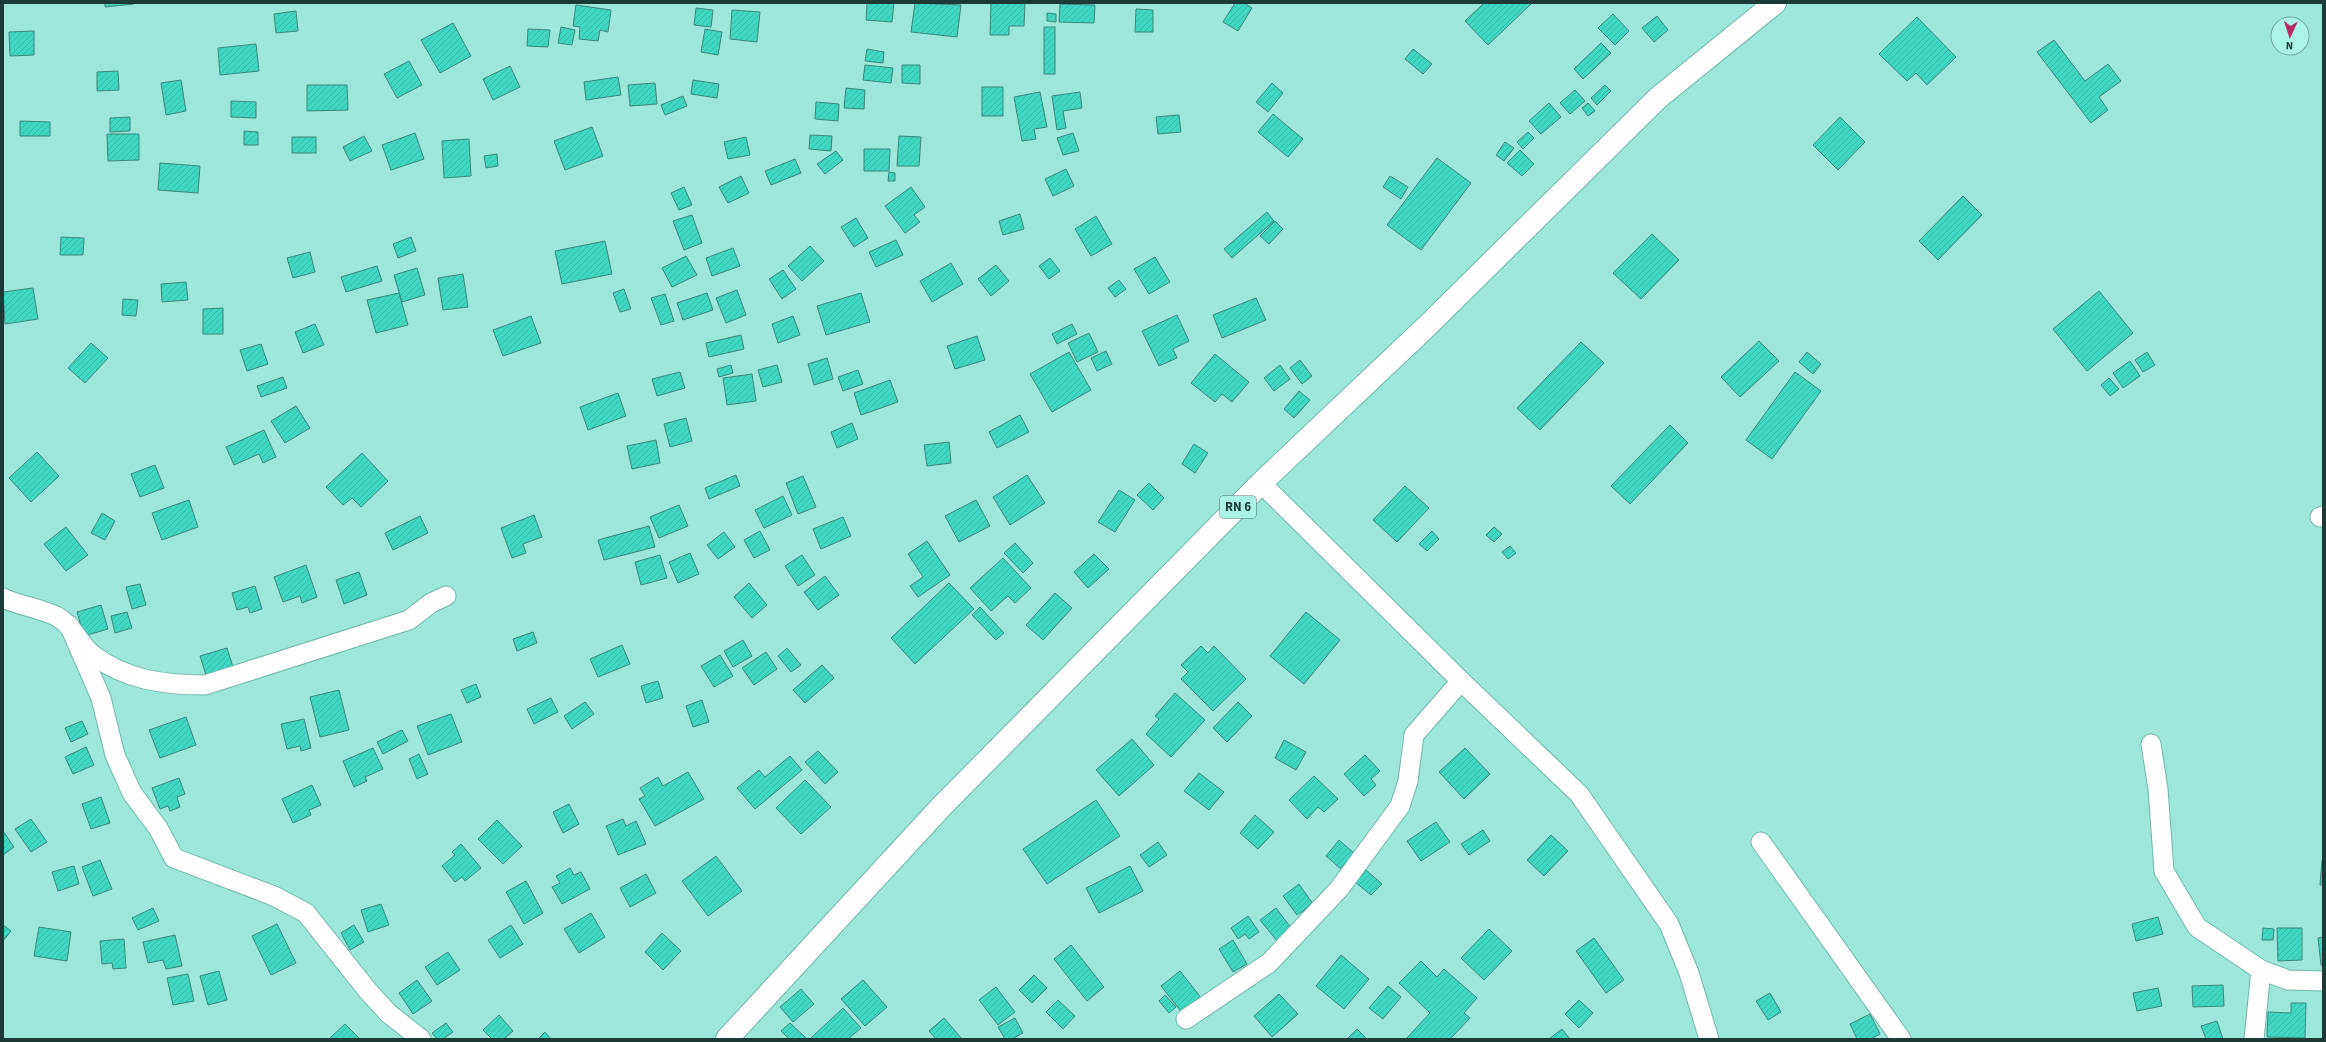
<svg xmlns="http://www.w3.org/2000/svg" width="2326" height="1042" font-family="'Source Sans 3',sans-serif">
  <style>
    .building { fill: url(#building-hatch); stroke: #3c867a }
    .lines { fill: none; stroke-linecap: round; stroke-linejoin: round }
    .minor-casing { stroke: #6eb7ab; stroke-width: 21 }
    .primary-casing { stroke: #6eb7ab; stroke-width: 24 }
    .minor { stroke: #fff; stroke-width: 19 }
    .primary { stroke: #fff; stroke-width: 22 }
    .labels { text-anchor: middle; dominant-baseline: central; stroke-width: 3; stroke-linejoin: round; paint-order: stroke }
    .shield { fill: #aaf4e7; stroke: #47726b; stroke-width: 1 }
    .shield-label { font-size: 13px; font-weight: bold; fill: #1d3b36 }
  </style>
  <defs>
    <pattern id="building-hatch" width="6" height="6" patternUnits="userSpaceOnUse"><rect width="6" height="6" fill="#40d8c4"/><path d="M-1 1l2-2M0 6l6-6M5 7l2-2" fill="none" stroke="#38baa9"/></pattern>
  </defs>
  <rect width="100%" height="100%" fill="#9de7da"/>
  <g class="building">
    <path d="M105 3H134V4L105 7Z"/>
    <path d="M867 3H894L892 22 866 20Z"/>
    <path d="M915 3 961 5 957 37 911 32Z"/>
    <path d="M991 3H1025L1024 26H1009V35H990Z"/>
    <path d="M1235 3H1244L1252 8 1238 31 1223 22Z"/>
    <path d="M1484 3H1529L1531 4 1488 45 1465 21Z"/>
    <path d="M1060 4 1095 5 1094 23 1059 22Z"/>
    <path d="M576 5 611 10 608 32 600 30 598 41 579 39 580 27 573 26Z"/>
    <path d="M696 8 713 10 711 27 694 25Z"/>
    <path d="M1136 9 1153 10V32H1135Z"/>
    <path d="M732 10 760 12 757 42 730 39Z"/>
    <path d="M296 11 298 31 276 33 274 14Z"/>
    <path d="M1047 13 1056 14V22L1047 21Z"/>
    <path d="M1613 14 1629 31 1615 45 1598 28Z"/>
    <path d="M1657 16 1668 30 1654 42 1642 28Z"/>
    <path d="M1917 17 1956 57 1927 85 1916 73 1907 81 1879 54Z"/>
    <path d="M453 23 471 56 440 73 421 40Z"/>
    <path d="M561 27 575 30 572 45 558 43Z"/>
    <rect x="1044" y="27" width="11" height="47"/>
    <path d="M528 29 550 30 548 47 527 46Z"/>
    <path d="M705 29 722 32 718 55 701 52Z"/>
    <path d="M34 31V55L10 56 9 32Z"/>
    <path d="M2054 40 2085 81 2108 64 2121 81 2099 97 2108 110 2091 123 2037 52Z"/>
    <path d="M1601 43 1611 53 1583 79 1574 69Z"/>
    <path d="M256 44 259 71 220 75 218 48Z"/>
    <path d="M867 49 884 52 883 63 865 61Z"/>
    <path d="M1413 49 1432 64 1423 74 1405 59Z"/>
    <path d="M409 61 422 85 397 98 384 74Z"/>
    <path d="M865 65 893 68 891 83 863 80Z"/>
    <path d="M902 65H920V84L902 83Z"/>
    <path d="M510 66 520 87 493 100 483 79Z"/>
    <path d="M118 71 119 90 97 91V72Z"/>
    <path d="M618 77 621 95 586 100 584 82Z"/>
    <path d="M181 80 186 111 166 115 161 83Z"/>
    <path d="M693 80 719 84 717 98 691 94Z"/>
    <path d="M655 83 657 104 630 106 628 85Z"/>
    <path d="M1272 83 1283 93 1268 112 1256 102Z"/>
    <path d="M307 85H347L348 110 307 111Z"/>
    <path d="M1605 85 1611 91 1597 105 1591 98Z"/>
    <rect x="982" y="87" width="21" height="29"/>
    <path d="M846 88 865 90 864 109 844 108Z"/>
    <path d="M1575 90 1585 101 1570 114 1560 103Z"/>
    <path d="M1040 92 1047 127 1034 129 1036 139 1022 141 1014 97Z"/>
    <path d="M1080 92 1082 108 1063 111 1066 128 1057 130 1052 96Z"/>
    <path d="M683 96 687 106 665 115 661 105Z"/>
    <path d="M231 101 256 102V118L231 117Z"/>
    <path d="M816 102 839 104 838 121 815 119Z"/>
    <path d="M1549 103 1561 117 1541 134 1529 121Z"/>
    <path d="M1588 103 1595 111 1588 116 1582 108Z"/>
    <path d="M1273 114 1303 139 1288 157 1258 132Z"/>
    <path d="M1179 115 1181 132 1158 134 1156 117Z"/>
    <path d="M130 117V131L110 132V118Z"/>
    <path d="M1840 117 1865 142 1838 170 1813 145Z"/>
    <path d="M20 121 50 122V136H20Z"/>
    <path d="M592 127 603 156 565 170 554 141Z"/>
    <path d="M244 131 258 132V145H244Z"/>
    <path d="M1528 132 1534 138 1523 149 1517 142Z"/>
    <path d="M415 133 424 159 391 170 382 145Z"/>
    <path d="M1073 133 1079 151 1063 155 1057 138Z"/>
    <path d="M107 134H139V160L108 161Z"/>
    <path d="M810 135 832 136 831 151 809 149Z"/>
    <path d="M364 136 372 151 350 161 343 147Z"/>
    <path d="M899 136 921 137 919 166H897Z"/>
    <rect x="292" y="137" width="24" height="16"/>
    <path d="M746 137 750 155 728 159 724 142Z"/>
    <path d="M469 139 471 176 444 178 442 141Z"/>
    <path d="M1505 142 1514 148 1504 161 1496 155Z"/>
    <path d="M864 149H890L889 171H864Z"/>
    <path d="M1520 150 1534 164 1522 176 1507 163Z"/>
    <path d="M836 151 843 160 825 174 817 164Z"/>
    <path d="M497 154 498 166 486 168 484 156Z"/>
    <path d="M1437 158 1471 183 1421 250 1387 225Z"/>
    <path d="M795 159 801 173 771 185 765 171Z"/>
    <path d="M160 163 200 166 198 193 158 190Z"/>
    <path d="M1066 169 1074 186 1053 196 1045 179Z"/>
    <path d="M889 172 895 173V181H888Z"/>
    <path d="M741 176 749 193 728 203 719 187Z"/>
    <path d="M1390 176 1408 187 1401 199 1383 187Z"/>
    <path d="M684 187 692 205 679 210 671 193Z"/>
    <path d="M911 187 925 207 914 215 920 222 905 233 885 206Z"/>
    <path d="M1963 196 1982 215 1938 260 1919 241Z"/>
    <path d="M1267 212 1274 221 1232 258 1224 249Z"/>
    <path d="M1020 214 1024 229 1003 235 999 221Z"/>
    <path d="M692 215 702 243 684 250 673 221Z"/>
    <path d="M1096 216 1112 244 1091 256 1075 229Z"/>
    <path d="M856 218 868 238 854 247 841 227Z"/>
    <path d="M1275 221 1283 229 1269 244 1260 236Z"/>
    <path d="M1652 234 1679 260 1641 299 1613 273Z"/>
    <path d="M61 237 84 238 83 255H60Z"/>
    <path d="M411 237 416 251 398 258 393 244Z"/>
    <path d="M896 240 903 255 876 267 869 252Z"/>
    <path d="M605 241 612 274 562 284 555 251Z"/>
    <path d="M810 246 824 261 802 281 788 266Z"/>
    <path d="M733 248 740 266 712 276 706 258Z"/>
    <path d="M310 252 315 272 293 278 287 258Z"/>
    <path d="M686 256 697 275 672 287 662 268Z"/>
    <path d="M1155 257 1170 282 1149 294 1134 269Z"/>
    <path d="M1050 258 1060 271 1049 279 1039 266Z"/>
    <path d="M951 263 963 284 932 302 920 281Z"/>
    <path d="M996 265 1009 281 991 296 978 279Z"/>
    <path d="M377 266 382 281 346 292 341 277Z"/>
    <path d="M417 268 425 295 402 302 394 275Z"/>
    <path d="M783 270 796 289 782 299 769 279Z"/>
    <path d="M463 274 468 307 443 310 438 278Z"/>
    <path d="M1119 280 1126 289 1115 297 1108 288Z"/>
    <path d="M186 282 188 300 162 302 161 284Z"/>
    <path d="M33 288 38 319 5 324 3 292Z"/>
    <path d="M624 289 631 309 620 312 613 293Z"/>
    <path d="M737 290 746 315 726 323 716 298Z"/>
    <path d="M2099 291 2133 333 2087 371 2053 329Z"/>
    <path d="M399 293 408 325 376 333 367 300Z"/>
    <path d="M707 293 713 310 683 320 677 303Z"/>
    <path d="M861 293 870 322 826 335 817 306Z"/>
    <path d="M665 294 674 321 661 325 651 298Z"/>
    <path d="M1256 298 1266 320 1222 338 1213 315Z"/>
    <path d="M123 299 138 300 136 316 122 315Z"/>
    <path d="M223 308V334H203V309Z"/>
    <path d="M1177 315 1189 341 1173 349 1177 358 1159 366 1142 331Z"/>
    <path d="M531 316 541 343 503 356 493 330Z"/>
    <path d="M793 316 800 335 778 343 772 324Z"/>
    <path d="M315 324 324 345 303 353 295 332Z"/>
    <path d="M1072 324 1077 334 1057 344 1052 334Z"/>
    <path d="M1089 333 1098 352 1077 362 1068 343Z"/>
    <path d="M741 335 744 349 709 357 706 343Z"/>
    <path d="M977 336 985 360 955 369 947 346Z"/>
    <path d="M1759 341 1779 361 1740 397 1721 377Z"/>
    <path d="M1581 342 1604 363 1540 430 1517 408Z"/>
    <path d="M91 343 108 358 85 383 68 368Z"/>
    <path d="M261 344 268 364 247 371 240 350Z"/>
    <path d="M1106 351 1112 364 1097 371 1091 358Z"/>
    <path d="M1069 352 1091 390 1052 412 1030 374Z"/>
    <path d="M1807 352 1821 364 1813 374 1799 362Z"/>
    <path d="M2147 352 2155 365 2143 372 2135 360Z"/>
    <path d="M1215 354 1249 382 1232 402 1222 394 1215 402 1191 383Z"/>
    <path d="M827 358 833 379 814 385 808 364Z"/>
    <path d="M1300 360 1312 376 1302 384 1290 368Z"/>
    <path d="M2130 361 2140 376 2123 388 2113 373Z"/>
    <path d="M731 365 733 373 719 377 717 369Z"/>
    <path d="M777 365 782 382 763 387 758 370Z"/>
    <path d="M1280 365 1290 379 1274 391 1264 378Z"/>
    <path d="M858 370 863 384 843 391 838 377Z"/>
    <path d="M680 372 685 388 657 396 652 379Z"/>
    <path d="M1795 372 1821 391 1772 459 1746 440Z"/>
    <path d="M752 374 756 401 727 405 723 378Z"/>
    <path d="M283 377 287 388 261 397 257 386Z"/>
    <path d="M2109 378 2119 389 2110 396 2101 385Z"/>
    <path d="M890 380 898 402 861 415 854 393Z"/>
    <path d="M1299 391 1310 400 1294 418 1284 409Z"/>
    <path d="M618 393 626 416 588 430 580 407Z"/>
    <path d="M296 406 310 428 285 443 271 421Z"/>
    <path d="M1020 415 1029 432 997 448 989 432Z"/>
    <path d="M686 418 692 441 670 447 664 424Z"/>
    <path d="M852 423 858 439 837 448 831 432Z"/>
    <path d="M1670 425 1688 443 1630 504 1611 486Z"/>
    <path d="M264 430 276 457 263 463 259 454 234 465 226 447Z"/>
    <path d="M656 440 660 463 632 469 627 446Z"/>
    <path d="M949 442 951 463 927 466 924 445Z"/>
    <path d="M1194 444 1208 453 1195 473 1182 464Z"/>
    <path d="M37 452 59 476 31 502 9 478Z"/>
    <path d="M362 453 388 481 361 507 352 498 343 505 326 487Z"/>
    <path d="M155 465 164 488 140 497 131 474Z"/>
    <path d="M736 475 740 486 709 499 705 488Z"/>
    <path d="M1027 475 1045 503 1010 525 993 497Z"/>
    <path d="M803 476 816 507 798 514 786 483Z"/>
    <path d="M1149 483 1164 498 1153 510 1137 495Z"/>
    <path d="M1405 486 1429 508 1397 542 1373 520Z"/>
    <path d="M1119 490 1135 500 1115 532 1098 522Z"/>
    <path d="M783 496 792 515 764 528 755 510Z"/>
    <path d="M189 500 198 527 162 540 152 513Z"/>
    <path d="M976 500 990 526 959 542 945 516Z"/>
    <path d="M679 505 688 526 659 538 650 517Z"/>
    <path d="M102 513 115 521 105 540 91 533Z"/>
    <path d="M534 515 542 537 523 544 526 553 512 558 501 528Z"/>
    <path d="M420 516 428 533 393 550 385 533Z"/>
    <path d="M843 517 851 536 821 549 813 529Z"/>
    <path d="M649 526 655 547 604 560 598 540Z"/>
    <path d="M66 527 88 555 66 571 44 544Z"/>
    <path d="M1494 527 1502 534 1494 542 1486 535Z"/>
    <path d="M760 531 770 550 754 558 744 540Z"/>
    <path d="M1432 531 1439 539 1427 551 1419 544Z"/>
    <path d="M724 532 735 547 718 559 707 545Z"/>
    <path d="M927 541 950 575 918 597 910 586 923 577 908 554Z"/>
    <path d="M1015 543 1033 563 1023 573 1004 553Z"/>
    <path d="M1510 546 1516 553 1508 559 1502 552Z"/>
    <path d="M690 553 699 574 678 583 669 562Z"/>
    <path d="M1094 554 1109 569 1088 588 1074 572Z"/>
    <path d="M660 555 667 578 641 585 635 562Z"/>
    <path d="M802 555 815 575 798 586 785 566Z"/>
    <path d="M1003 558 1031 588 1015 603 1008 596 991 611 970 588Z"/>
    <path d="M306 565 317 597 302 603 300 596 283 602 274 577Z"/>
    <path d="M359 572 367 595 344 604 336 580Z"/>
    <path d="M825 576 839 595 818 610 804 592Z"/>
    <path d="M749 583 767 605 752 618 734 597Z"/>
    <path d="M949 583 974 609 915 664 891 638Z"/>
    <path d="M140 584 146 605 132 609 126 587Z"/>
    <path d="M255 586 262 609 250 613 248 607 237 610 232 593Z"/>
    <path d="M1055 593 1072 608 1043 640 1026 625Z"/>
    <path d="M101 605 108 629 84 636 77 612Z"/>
    <path d="M980 607 1004 633 996 640 972 615Z"/>
    <path d="M127 612 132 628 115 633 111 616Z"/>
    <path d="M1306 612 1340 640 1304 684 1270 656Z"/>
    <path d="M533 632 537 643 517 651 513 639Z"/>
    <path d="M743 640 752 656 733 667 724 651Z"/>
    <path d="M622 645 630 664 598 677 590 659Z"/>
    <path d="M1201 646 1208 653 1214 646 1246 679 1213 711 1181 679 1188 672 1181 665Z"/>
    <path d="M227 648 234 670 207 678 200 656Z"/>
    <path d="M787 648 801 665 791 672 778 656Z"/>
    <path d="M766 652 777 669 754 685 742 668Z"/>
    <path d="M720 655 733 676 714 687 701 666Z"/>
    <path d="M822 665 834 678 805 703 793 690Z"/>
    <path d="M658 681 663 698 646 703 641 686Z"/>
    <path d="M476 684 481 697 467 703 461 690Z"/>
    <path d="M339 690 349 730 320 737 310 697Z"/>
    <path d="M1175 693 1205 720 1171 757 1146 734 1159 719 1155 716Z"/>
    <path d="M551 698 558 712 534 724 527 709Z"/>
    <path d="M702 700 709 722 693 727 686 706Z"/>
    <path d="M585 702 594 714 572 729 564 716Z"/>
    <path d="M1238 702 1252 716 1227 742 1213 728Z"/>
    <path d="M451 714 462 742 428 755 417 726Z"/>
    <path d="M186 717 196 745 160 758 149 730Z"/>
    <path d="M304 719 311 748 301 751 300 746 287 749 281 724Z"/>
    <path d="M82 721 88 734 71 742 65 728Z"/>
    <path d="M402 730 408 741 383 754 377 742Z"/>
    <path d="M1132 739 1154 765 1119 796 1096 770Z"/>
    <path d="M1284 740 1306 752 1296 770 1275 758Z"/>
    <path d="M86 747 94 765 73 774 65 757Z"/>
    <path d="M373 748 383 769 365 777 367 781 354 787 343 761Z"/>
    <path d="M1465 748 1490 774 1464 799 1439 772Z"/>
    <path d="M818 751 838 772 825 784 805 762Z"/>
    <path d="M419 754 428 774 417 779 409 759Z"/>
    <path d="M1365 755 1380 771 1371 779 1376 785 1364 796 1344 774Z"/>
    <path d="M790 756 802 770 755 809 737 788 759 770 765 777Z"/>
    <path d="M688 772 704 799 655 826 639 799 645 796 640 788 658 777 663 786Z"/>
    <path d="M1199 773 1224 792 1209 810 1184 791Z"/>
    <path d="M1314 776 1338 799 1324 812 1318 807 1307 819 1289 800Z"/>
    <path d="M179 778 185 794 177 797 180 807 170 811 168 806 160 809 152 788Z"/>
    <path d="M805 780 831 807 801 834 776 808Z"/>
    <path d="M312 785 321 805 309 810 311 815 293 823 282 799Z"/>
    <path d="M101 797 110 823 91 829 82 804Z"/>
    <path d="M1096 800 1120 836 1047 884 1023 849Z"/>
    <path d="M569 804 579 824 563 833 553 812Z"/>
    <path d="M1255 815 1274 832 1258 849 1240 833Z"/>
    <path d="M31 819 47 842 31 852 15 829Z"/>
    <path d="M623 819 626 826 636 821 646 844 618 855 606 826Z"/>
    <path d="M497 820 522 846 503 864 478 839Z"/>
    <path d="M1436 822 1450 842 1421 861 1407 841Z"/>
    <path d="M1483 830 1490 841 1469 855 1461 844Z"/>
    <path d="M3 831 14 847 3 855Z"/>
    <path d="M1551 835 1568 851 1544 876 1527 860Z"/>
    <path d="M1339 840 1354 853 1341 869 1326 856Z"/>
    <path d="M1158 842 1167 855 1149 867 1140 855Z"/>
    <path d="M461 844 481 868 465 881 462 877 455 882 442 866 455 855 452 852Z"/>
    <path d="M716 856 742 891 708 916 682 881Z"/>
    <path d="M100 860 112 889 93 896 82 867Z"/>
    <path d="M2322 860 2323 861V885H2320Z"/>
    <path d="M74 866 79 884 58 891 52 872Z"/>
    <path d="M1130 866 1143 891 1099 913 1086 888Z"/>
    <path d="M570 868 574 875 581 872 590 889 562 904 552 887 560 883 556 876Z"/>
    <path d="M1366 870 1382 884 1371 895 1355 882Z"/>
    <path d="M646 874 656 893 630 907 620 888Z"/>
    <path d="M526 881 543 913 524 924 506 892Z"/>
    <path d="M1299 884 1313 904 1297 915 1283 896Z"/>
    <path d="M381 904 389 925 368 932 361 910Z"/>
    <path d="M153 908 159 921 138 930 132 918Z"/>
    <path d="M1276 908 1292 929 1277 941 1260 920Z"/>
    <path d="M591 913 605 937 579 953 564 929Z"/>
    <path d="M1248 916 1259 932 1249 939 1245 934 1238 939 1231 928Z"/>
    <path d="M2158 917 2163 934 2136 941 2132 924Z"/>
    <path d="M277 924 296 963 271 975 252 936Z"/>
    <path d="M3 925 11 931 3 941Z"/>
    <path d="M354 925 364 942 350 950 341 933Z"/>
    <path d="M511 925 523 944 500 958 488 940Z"/>
    <path d="M39 927 71 932 67 961 34 956Z"/>
    <path d="M2263 928 2274 929 2273 940H2262Z"/>
    <path d="M2277 928H2302V960L2278 961Z"/>
    <path d="M1489 929 1512 951 1484 980 1461 958Z"/>
    <path d="M662 933 681 951 663 970 645 952Z"/>
    <path d="M175 935 182 966 166 969 163 960 148 963 143 942Z"/>
    <path d="M2323 937V965H2321L2318 938Z"/>
    <path d="M1594 938 1624 980 1606 993 1576 951Z"/>
    <path d="M124 939 126 968 113 969 112 963 102 964 100 941Z"/>
    <path d="M1233 940 1247 964 1233 972 1219 949Z"/>
    <path d="M1071 945 1104 987 1087 1001 1054 959Z"/>
    <path d="M448 952 460 970 437 985 425 967Z"/>
    <path d="M1341 955 1369 979 1344 1009 1316 986Z"/>
    <path d="M1421 961 1437 977 1444 969 1477 998 1464 1013 1470 1018 1450 1039H1406L1430 1013 1399 983Z"/>
    <path d="M219 971 227 1000 208 1005 200 976Z"/>
    <path d="M1180 971 1202 999 1183 1014 1161 986Z"/>
    <path d="M188 974 194 1001 173 1005 167 978Z"/>
    <path d="M1034 975 1047 988 1032 1003 1019 990Z"/>
    <path d="M417 980 432 1001 413 1014 399 993Z"/>
    <path d="M863 980 887 1007 865 1026 841 999Z"/>
    <path d="M2223 985 2224 1006 2193 1007 2192 986Z"/>
    <path d="M1388 986 1401 997 1383 1019 1369 1008Z"/>
    <path d="M996 987 1015 1012 998 1025 979 1000Z"/>
    <path d="M2158 988 2162 1006 2137 1011 2133 993Z"/>
    <path d="M801 989 814 1004 793 1022 780 1007Z"/>
    <path d="M1770 993 1781 1012 1768 1020 1756 1001Z"/>
    <path d="M1279 994 1298 1014 1272 1037 1254 1016Z"/>
    <path d="M1165 995 1176 1007 1169 1013 1159 1001Z"/>
    <path d="M1058 1000 1075 1016 1063 1029 1046 1012Z"/>
    <path d="M1579 1000 1593 1013 1579 1028 1565 1014Z"/>
    <path d="M2291 1003H2306L2305 1038 2267 1037 2268 1012 2291 1013Z"/>
    <path d="M843 1008 861 1028 848 1039H812L811 1038Z"/>
    <path d="M1870 1014 1880 1034 1871 1039H1857L1850 1024Z"/>
    <path d="M499 1015 513 1031 504 1039H492L483 1030Z"/>
    <path d="M944 1018 962 1039H936L929 1031Z"/>
    <path d="M1015 1018 1023 1033 1012 1039H1005L998 1027Z"/>
    <path d="M2217 1021 2223 1039H2206L2201 1026Z"/>
    <path d="M446 1023 453 1032 443 1039H437L432 1033Z"/>
    <path d="M790 1023 807 1039H789L781 1031Z"/>
    <path d="M345 1024 360 1039H329Z"/>
    <path d="M1357 1029 1367 1039H1347Z"/>
    <path d="M1562 1029 1570 1039H1549Z"/>
    <path d="M545 1032 551 1039H538Z"/>
  </g>
  <g class="lines">
    <defs>
      <g id="minor">
        <path d="M1261 483 1461 681 1579 794 1669 924 1689 973 1709 1039"/>
        <path d="M2320 517 2323 516"/>
        <path d="M3 598C20 606 41 608 58 617 73 626 79 644 93 655 126 680 164 685 205 685L409 620 431 603 446 596"/>
        <path d="M69 625 101 698 115 755 132 793 158 828 174 858 274 896 306 913 368 991 388 1013 421 1039"/>
        <path d="M2151 744 2158 789 2164 871 2197 927 2261 970 2288 980 2323 981"/>
        <path d="M1761 842 1901 1039"/>
        <path d="M1186 1019 1269 963 1339 889 1400 806 1408 781 1414 735 1461 681"/>
        <path d="M2254 1039 2261 970"/>
      </g>
      <path id="primary" d="M727 1039 941 807 1261 483 1426 327 1658 98 1775 3"/>
    </defs>
    <use href="#minor" class="minor-casing"/>
    <use href="#primary" class="primary-casing"/>
    <use href="#minor" class="minor"/>
    <use href="#primary" class="primary"/>
  </g>
  <g class="labels">
    <rect class="shield" x="1220" y="496" width="36" height="22" rx="3"/>
    <g class="shield-label">
      <text x="1238" y="507">RN 6</text>
    </g>
  </g>
  <rect width="2326" height="1042" fill="none" stroke="#1d3b36" stroke-width="8"/>
  <g transform="translate(2290 36) rotate(183)"><circle r="19" fill="#aaf4e7" stroke="#72aaa0"/>
  <path d="M0-3L7 15L0 10L-7 15Z" fill="#b72b63"/>
  <text y="-6" font-size="11" font-weight="bold" text-anchor="middle" fill="#1d3b36">N</text>
  </g>
</svg>
